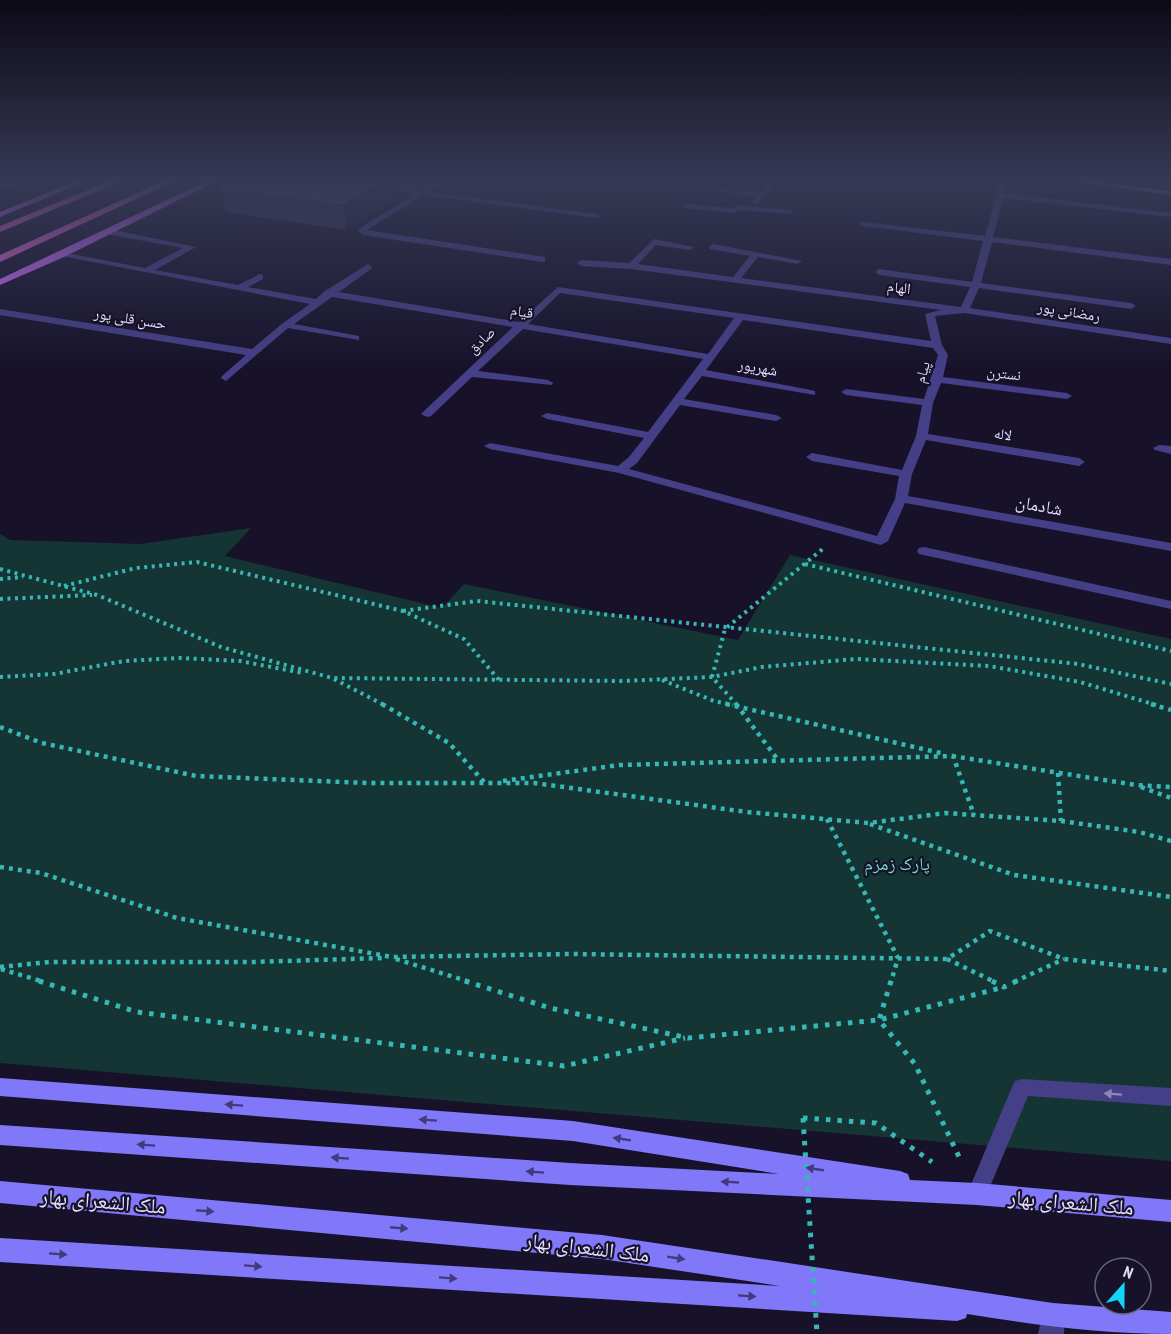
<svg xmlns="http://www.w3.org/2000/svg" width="1171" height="1334" font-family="'PT Sans Narrow','Noto Naskh Arabic',sans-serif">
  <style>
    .green { fill: #153434 }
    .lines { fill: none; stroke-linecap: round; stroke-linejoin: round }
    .path-far2 { stroke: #36b8b6; stroke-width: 4; stroke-dasharray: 3 4.5; stroke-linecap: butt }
    .path-far1 { stroke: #36b8b6; stroke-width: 4.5; stroke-dasharray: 4 5; stroke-linecap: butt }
    .path { stroke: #36b8b6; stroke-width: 5; stroke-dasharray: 4.5 7; stroke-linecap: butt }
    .service { fill: #453f87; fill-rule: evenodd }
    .minor { fill: #453f87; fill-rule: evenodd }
    .tertiary { fill: #453f87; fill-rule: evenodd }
    .secondary { fill: #8178f9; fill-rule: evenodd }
    .primary { fill: #c969f9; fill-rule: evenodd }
    .trunk { fill: #e063cd; fill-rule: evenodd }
    .path-bridge { stroke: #36b8b6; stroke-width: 5; stroke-dasharray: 4.5 7; stroke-linecap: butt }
    .wall { fill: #372c57 }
    .shaded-wall { fill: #221a3d }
    .building { fill: #493f69; stroke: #615880; stroke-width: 1.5 }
    .oneway { fill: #8c86bd }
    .oneway2 { fill: #413b7d }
    .labels { text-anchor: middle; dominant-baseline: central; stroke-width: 4.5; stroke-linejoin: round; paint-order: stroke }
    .far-street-label { font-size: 15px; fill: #e2ddfe; stroke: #17122a }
    .street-label { font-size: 18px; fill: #e2ddfe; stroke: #17122a }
    .park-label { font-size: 18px; fill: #6adcc4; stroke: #17122a }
    .near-street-label { font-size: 21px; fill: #e2ddfe; stroke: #17122a }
  </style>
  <rect width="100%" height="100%" fill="#17122a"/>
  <path class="green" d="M251 528 225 556 442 608 464 584 738 640 790 555 1171 639V1161L0 1063V534L10 540 141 544Z"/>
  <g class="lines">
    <g class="path-far2">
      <path d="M805 564 1171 651"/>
      <path d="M0 569 97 595 221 647 332 678 623 681 712 677 762 667 856 659 989 666 1080 682 1156 705"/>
      <path d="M0 579 23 577"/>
      <path d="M64 586 136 568 197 562 403 611 464 639 499 680"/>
      <path d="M0 599 92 595"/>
      <path d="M403 611 477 601 1078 664 1171 684"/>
      <path d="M0 677 54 674 124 661 180 658 240 661 303 673"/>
      <path d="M334 679 384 705"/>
      <path d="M662 680 714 701 733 705"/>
      <path d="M737 705 712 677 725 629 825 547"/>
    </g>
    <g class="path-far1">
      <path d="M382 704 449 743 484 782"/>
      <path d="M726 704 945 754"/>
      <path d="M736 704 778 760"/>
      <path d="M1151 704 1171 710"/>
      <path d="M0 727 42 743 196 776 367 783H534L747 812 868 823 946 813 1061 821 1139 832 1171 841"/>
      <path d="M952 756 1136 785 1171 787"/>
      <path d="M1058 773 1061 821"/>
      <path d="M503 781 619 765 953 756 974 815"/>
      <path d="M1141 787 1171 798"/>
      <path d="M827 819 898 958 891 982"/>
      <path d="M870 824 1014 875 1171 897"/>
      <path d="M0 867 41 873 177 918 392 957 570 954 947 959 990 931 1064 959 1171 971"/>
      <path d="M396 959 470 982"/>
      <path d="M947 959 995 982"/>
      <path d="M0 967 49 962H252L383 958"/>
      <path d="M1 969 44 982"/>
      <path d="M1014 982 1064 959"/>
    </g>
    <g class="path">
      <path d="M39 981 137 1012 564 1066 685 1038"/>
      <path d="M465 981 550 1008 688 1038 879 1020 1004 987"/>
      <path d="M891 981 879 1020 915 1064 961 1161"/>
      <path d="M992 981 1004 987 1017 981"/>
      <path d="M803 1118 876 1123 932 1162"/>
    </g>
    <path class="service" d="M1022 1079 1171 1088V1106L1028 1096 984 1201 977 1204 970 1201 967 1194 1012 1087 1015 1081Z"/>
    <g class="minor">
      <path d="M27 180H45L0 189V185Z"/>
      <path d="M438 180H447L429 192 597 214 601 216 597 218 423 195 367 230 545 257V261L542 262 363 235 357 230 414 194 384 190H381V186L420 190Z"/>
      <path d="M771 180H779L756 205 752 203 757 197 702 189 706 187 761 193Z"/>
      <path d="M1000 180H1008L1004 193 1171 213V217L1003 198 993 237 1171 259V265L992 242 981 283 1131 303 1136 306 1131 309 979 288 970 308 1171 338V344L964 313 935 316 942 345 948 355 943 377 1067 393 1072 396 1067 399 941 383 933 403 928 434 1079 458 1085 462 1079 466 926 440 912 474 908 496 1171 543V551L905 503 888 541 881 545 619 473 490 449 484 446 490 443 618 466 629 457 644 438 547 419 541 416 547 413 648 432 703 359 523 329 478 371 548 380 553 383 552 385 472 377 431 416 427 417 421 414 423 412 513 327 332 297 294 324 359 336V340L288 328 226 381 221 378 222 376 246 355 0 315V309L252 349 283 323 310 304 57 255 61 252 145 268 183 248 106 234 105 232 109 229 196 247 155 270 238 285 260 274 263 275V279L248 287 316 299 325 291 368 264 372 267 371 269 339 292 519 322 558 287 931 341 925 314 941 310 631 269 581 266 577 263 581 260 629 263 654 239 694 247 690 250 656 245 638 264 733 277 750 256 710 249 709 247 713 244 802 261 798 264 758 257 741 278 961 307 970 287 879 275 875 272 879 269 972 282 983 241 863 226 859 224 863 222 985 236ZM560 293 734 318 708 354 528 324ZM743 320 933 348 938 355 924 399 846 389 841 392 846 395 922 405 916 436 902 470 812 453 806 457 812 461 899 476 895 499 877 536 629 469 637 463 680 405 776 421 782 418 776 415 684 399 702 376 815 395V391L811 390 706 370Z"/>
      <path d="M687 204 732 208 738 205 790 210 794 212 790 214 740 210 734 213 684 208 683 206Z"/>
      <path d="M1159 445 1171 446V454L1155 450 1153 448Z"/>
      <path d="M924 547 1171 601V609L919 554 917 551 919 548Z"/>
    </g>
    <path class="tertiary" d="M1053 1303 1062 1306 1065 1315 1064 1334H1038L1044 1306Z"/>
    <g class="secondary">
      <path d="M0 1078 573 1121 900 1171 908 1174 910 1180 977 1183 1171 1200V1222L977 1205 570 1185 0 1145V1125L570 1163 779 1174 573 1141 0 1096Z"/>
      <path d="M0 1181 602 1235 1053 1303 1171 1312V1334C1102 1334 1035 1325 967 1314L966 1318 957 1321 0 1262V1238L780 1286 602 1259 0 1203Z"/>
    </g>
    <g class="primary">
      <path d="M78 180H89L0 217V212Z"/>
      <path d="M209 180H219L64 257 0 285V279Z"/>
      <path d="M1061 180H1084L1171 191V195Z"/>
    </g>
    <g class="trunk">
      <path d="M112 180H124L0 232V226Z"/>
      <path d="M166 180H177L0 262V255Z"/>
    </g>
    <path class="path-bridge" d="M803 1118 817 1334"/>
  </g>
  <path class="wall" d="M234 180H434L421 187 401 186 402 196 346 230 226 212 221 186Z"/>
  <g class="shaded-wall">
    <path d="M383 180H401L402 196 346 230 343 203Z"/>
    <path d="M420 180H434L421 187Z"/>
  </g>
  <path class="building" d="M234 180H383L343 203 221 186Z"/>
  <defs><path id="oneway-solid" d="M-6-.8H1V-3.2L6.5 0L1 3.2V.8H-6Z" transform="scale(1.5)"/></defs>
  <use class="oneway" href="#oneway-solid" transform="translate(1113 1094) rotate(-176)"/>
  <g class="oneway2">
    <use href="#oneway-solid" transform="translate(234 1105) rotate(-176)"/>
    <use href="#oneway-solid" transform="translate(428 1120) rotate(-176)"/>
    <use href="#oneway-solid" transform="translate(622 1139) rotate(-171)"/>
    <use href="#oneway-solid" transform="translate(146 1145) rotate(-176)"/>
    <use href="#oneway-solid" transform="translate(340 1158) rotate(-176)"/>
    <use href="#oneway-solid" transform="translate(815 1169) rotate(-171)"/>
    <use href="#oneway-solid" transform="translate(535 1172) rotate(-176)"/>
    <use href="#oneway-solid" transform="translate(730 1182) rotate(-177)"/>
    <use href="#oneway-solid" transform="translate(205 1211) rotate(5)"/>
    <use href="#oneway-solid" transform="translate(399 1228) rotate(5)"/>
    <use href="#oneway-solid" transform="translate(58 1254) rotate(4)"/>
    <use href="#oneway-solid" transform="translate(676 1258) rotate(9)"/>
    <use href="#oneway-solid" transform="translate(253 1266) rotate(4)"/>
    <use href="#oneway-solid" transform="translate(448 1278) rotate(4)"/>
    <use href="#oneway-solid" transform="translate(747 1296) rotate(4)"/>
  </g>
  <linearGradient id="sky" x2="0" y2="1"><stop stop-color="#0d0a17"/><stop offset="0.49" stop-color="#363955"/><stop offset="1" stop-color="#363955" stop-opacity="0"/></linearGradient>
  <rect width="1171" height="367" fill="url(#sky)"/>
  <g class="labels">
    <g class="far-street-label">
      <text transform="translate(899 287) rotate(7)">الهام</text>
      <text transform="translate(522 311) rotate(9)">قیام</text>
      <text transform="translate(1069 311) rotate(9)">رمضانی پور</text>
      <text transform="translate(130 318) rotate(9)">حسن قلی پور</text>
      <text transform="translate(481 340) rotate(-44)">صادق</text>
      <text transform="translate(758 367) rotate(10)">شهریور</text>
      <text transform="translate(922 372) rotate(-74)">پیام</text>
      <text transform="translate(1004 373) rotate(7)">نسترن</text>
      <text transform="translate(1003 434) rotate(9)">لاله</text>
    </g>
    <g class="street-label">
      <text transform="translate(1039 505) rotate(10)">شادمان</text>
    </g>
    <g class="park-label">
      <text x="897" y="863">پارک زمزم</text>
    </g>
    <g class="near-street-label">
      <text transform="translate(103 1201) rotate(5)">ملک الشعرای بهار</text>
      <text transform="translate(1071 1202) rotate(5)">ملک الشعرای بهار</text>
      <text transform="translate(587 1247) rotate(7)">ملک الشعرای بهار</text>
    </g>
  </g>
  <g transform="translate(1123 1286) rotate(21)"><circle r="28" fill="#17122a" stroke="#68637f" stroke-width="1.5"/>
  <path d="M0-4.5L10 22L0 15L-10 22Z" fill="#12d5f5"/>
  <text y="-9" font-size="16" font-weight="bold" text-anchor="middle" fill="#e2ddfe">N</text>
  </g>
</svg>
